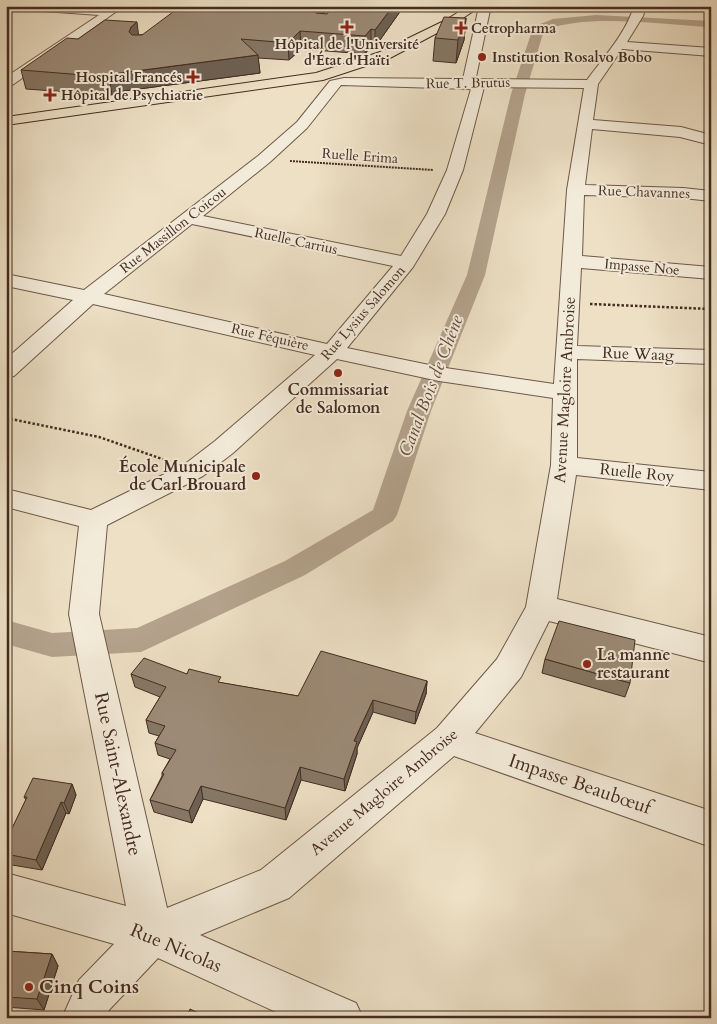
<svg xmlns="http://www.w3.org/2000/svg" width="717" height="1024" font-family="Cardo,serif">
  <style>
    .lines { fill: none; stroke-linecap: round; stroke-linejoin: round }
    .canal { fill: #b4a38d; fill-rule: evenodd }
    .minor-casing { stroke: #6e594a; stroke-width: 2 }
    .major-casing { stroke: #442c21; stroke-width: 2 }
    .path-far1 { stroke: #442c21; stroke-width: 2; stroke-dasharray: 2 1; stroke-linecap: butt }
    .path { stroke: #442c21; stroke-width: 2.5; stroke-dasharray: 2.5 2; stroke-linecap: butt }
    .minor { fill: #f3ebd9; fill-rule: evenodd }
    .major { fill: #ede0c5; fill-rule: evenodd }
    .wall { fill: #867765; stroke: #442c21 }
    .shaded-wall { fill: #6d6153; stroke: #442c21 }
    .building { fill: #9c8a76; stroke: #442c21 }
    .poi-dot { fill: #8f2418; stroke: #f3ebd9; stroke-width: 2 }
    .labels { text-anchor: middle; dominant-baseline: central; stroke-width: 4; stroke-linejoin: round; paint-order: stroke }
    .far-poi-label { font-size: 14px; font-weight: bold; fill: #442c21; stroke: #f3ebd9; text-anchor: start }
    .far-street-label { font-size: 14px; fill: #442c21; stroke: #f3ebd9 }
    .street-label { font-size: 16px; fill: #442c21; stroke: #f3ebd9 }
    .poi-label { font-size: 16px; font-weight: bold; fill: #442c21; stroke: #f3ebd9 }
    .water-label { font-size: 18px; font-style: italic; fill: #604a3c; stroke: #f3ebd9 }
    .near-street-label { font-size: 19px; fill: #442c21; stroke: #f3ebd9 }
    .near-poi-label { font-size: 19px; font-weight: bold; fill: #442c21; stroke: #f3ebd9; text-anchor: start }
  </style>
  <rect width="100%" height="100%" fill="#ede0c5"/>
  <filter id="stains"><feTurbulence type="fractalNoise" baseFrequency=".004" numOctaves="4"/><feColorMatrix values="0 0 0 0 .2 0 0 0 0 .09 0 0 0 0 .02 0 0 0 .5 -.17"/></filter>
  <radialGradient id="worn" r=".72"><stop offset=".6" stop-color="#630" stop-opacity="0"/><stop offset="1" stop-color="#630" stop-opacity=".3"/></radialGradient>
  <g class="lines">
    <path class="canal" d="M596 15 711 21V27C662 25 590 13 544 30L525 94 485 275 431 411 397 515 393 521 305 575 141 652 52 657 6 644V620L52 633 137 628 285 561 373 510 407 411 467 275 511 94 533 28 535 26 553 19Z"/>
    <defs>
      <g id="minor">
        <path d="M10 6 108 8 111 6H124L11 86 6 87V77L99 15 15 9Z"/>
        <path d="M475 6H487L490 10 476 77 477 79 587 80C604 57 626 33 634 6H646L643 16 627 42 711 48V56L622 49 598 84 593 120 681 127 711 135V145L680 137 592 129 585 185 683 188 711 191V201L683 198 584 195 582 256 711 267V279L581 268 577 346 711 350V364L577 359V458L711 472V490L576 475 557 599 711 637V663L549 621 521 677 475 733 711 811V847L454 756 289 898 200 935 356 1003 363 1018H289L158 958 109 1010 106 1018H62L79 980 114 944 6 913V873L126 906 69 614 79 526 6 507V489L91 510 185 464 215 441 315 355 93 304 14 376 6 378V359L73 300 6 286V274L84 290 258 156 297 122 330 81 344 78 463 79 478 11ZM341 85 471 89 447 170 427 214 401 256 203 216 270 162 307 128ZM484 87 584 88 567 190 554 384 439 367 347 348 413 267 445 214 463 170ZM192 224 393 266 327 344 104 294ZM337 359 439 381 553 398 551 465 526 607 497 659 437 728 261 870 167 908 99 614 107 525 203 476 233 453Z"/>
      </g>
      <path id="major" d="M468 6H481L454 24 390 58 323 80 6 125V117L316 73 380 52 446 20Z"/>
    </defs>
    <use href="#minor" class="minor-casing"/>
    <use href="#major" class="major-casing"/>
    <path class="path-far1" d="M290 161 433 170"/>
    <g class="path">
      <path d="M590 304 711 309"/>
      <path d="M6 418 99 437 165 460"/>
    </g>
    <use href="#minor" class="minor"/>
    <use href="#major" class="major"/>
  </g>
  <g class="wall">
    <path d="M333 6H404L375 47 371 46 365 54 301 49 289 60 258 58 260 73 116 92 112 95 26 89 21 70 78 39 139 35 327 14Z"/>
    <path d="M709 6H711V14Z"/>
    <path d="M466 18 464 40 456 63 433 61 435 38Z"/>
    <path d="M545 659 630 683 625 697 542 673Z"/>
    <path d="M131 674H187L222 683 298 696 427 681 426 694 415 724 373 712 357 748V754L345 791 301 780 286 820 203 799 192 823 154 812 150 800 162 776V773L170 759 158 755 155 743 159 736 149 733 146 720 160 697 135 687Z"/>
    <path d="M72 784 76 795 69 814 66 813 42 870 6 864V841L26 800 24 797Z"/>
    <path d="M6 951 52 954 58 966 44 1010 6 1007Z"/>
  </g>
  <g class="shaded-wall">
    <path d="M316 6H331L314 25V9Z"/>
    <path d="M393 6H404L375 47V30Z"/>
    <path d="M466 18 464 40 456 63 458 40Z"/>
    <path d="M137 22 139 39 133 44 129 32 131 27Z"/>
    <path d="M371 29V46L365 54V36Z"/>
    <path d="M300 31 301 49 289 60 288 43Z"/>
    <path d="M258 55 260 73 116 92 112 95 109 77 113 74Z"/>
    <path d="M427 681 426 694 415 724 416 712Z"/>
    <path d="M373 700V712L357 748V754L345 791 344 779 354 741Z"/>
    <path d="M6 746 12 758 6 765Z"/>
    <path d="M300 767 301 780 286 820 285 808Z"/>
    <path d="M72 784 76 795 69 814 64 803Z"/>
    <path d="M201 786 203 799 192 823 189 811Z"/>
    <path d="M61 802 66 813 42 870 36 860Z"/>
    <path d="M52 954 58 966 44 1010 37 999Z"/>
  </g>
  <g class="building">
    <path d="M181 6H316L314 9 316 13 327 14 333 6H393L375 30 371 29 365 36 300 31 288 43 241 39 258 55 113 74 109 77 21 70 67 38 78 39 105 20 137 22 131 27 129 32 132 35H142Z"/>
    <path d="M444 17 466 18 458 40 435 38Z"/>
    <path d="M559 621 635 640 630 683 545 659Z"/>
    <path d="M321 651 427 681 416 712 373 700 354 741 357 742 344 779 300 767 285 808 201 786 189 811 150 800 164 774 162 773 176 750 155 743 165 726 146 720 166 687 131 674 144 658 187 674 189 669 221 677 218 682 298 696Z"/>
    <path d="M33 778 72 784 64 803 61 802 36 860 6 854V841L27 797H24Z"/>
    <path d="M6 951 52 954 37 999 6 997Z"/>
    <path d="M190 1009 209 1018H186Z"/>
  </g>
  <g class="poi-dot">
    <path d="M344.5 19.5h5v5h5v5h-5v5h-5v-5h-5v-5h5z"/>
    <path d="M458.5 20.5h5v5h5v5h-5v5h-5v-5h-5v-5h5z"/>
    <circle cx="482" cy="57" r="5"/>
    <path d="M190.5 69.5h5v5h5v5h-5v5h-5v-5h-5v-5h5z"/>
    <path d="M47.5 87.5h5v5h5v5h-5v5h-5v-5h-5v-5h5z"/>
    <circle cx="338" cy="373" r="5"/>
    <circle cx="256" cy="476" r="5"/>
    <circle cx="587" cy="664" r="5"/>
    <circle cx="29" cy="987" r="5"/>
  </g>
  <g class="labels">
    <g class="far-poi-label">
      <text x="471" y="28">Cetropharma</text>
      <text x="347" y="44" text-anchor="middle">Hôpital de l'Université<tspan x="347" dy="16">d'État d'Haïti</tspan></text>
      <text x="492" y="57">Institution Rosalvo Bobo</text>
      <text x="182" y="77" text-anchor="end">Hospital Francés</text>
      <text x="61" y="95">Hôpital de Psychiatrie</text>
    </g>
    <g class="far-street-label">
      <text transform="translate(468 83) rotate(-1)">Rue T. Brutus</text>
      <text transform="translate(360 156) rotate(4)">Ruelle Erima</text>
      <text transform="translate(644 192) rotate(2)">Rue Chavannes</text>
      <text transform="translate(173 230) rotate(-38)">Rue Massillon Coicou</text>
      <text transform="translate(296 241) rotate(12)">Ruelle Carrius</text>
      <text transform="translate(642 267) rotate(5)">Impasse Noe</text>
      <text transform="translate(363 313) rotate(-49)">Rue Lysius Salomon</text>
      <text transform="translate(270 337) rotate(13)">Rue Féquière</text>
    </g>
    <g class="street-label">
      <text transform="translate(638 354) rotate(2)">Rue Waag</text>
      <text transform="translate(565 390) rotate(-87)">Avenue Magloire Ambroise</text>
      <text transform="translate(637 473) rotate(6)">Ruelle Roy</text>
      <text transform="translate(384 792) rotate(-40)">Avenue Magloire Ambroise</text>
    </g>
    <g class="poi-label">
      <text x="338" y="390">Commissariat<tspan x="338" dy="18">de Salomon</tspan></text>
      <text x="246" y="467" text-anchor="end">École Municipale<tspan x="246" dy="18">de Carl Brouard</tspan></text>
      <text x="597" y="655" text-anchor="start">La manne<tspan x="597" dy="18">restaurant</tspan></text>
    </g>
    <g class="water-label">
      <text transform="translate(431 386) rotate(-69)">Canal Bois de Chêne</text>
    </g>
    <g class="near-street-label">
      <text transform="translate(118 774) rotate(78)">Rue Saint-Alexandre</text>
      <text transform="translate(580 784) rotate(19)">Impasse Beaubœuf</text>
      <text transform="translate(176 948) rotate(23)">Rue Nicolas</text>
    </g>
    <g class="near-poi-label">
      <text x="39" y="987">Cinq Coins</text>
    </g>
  </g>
  <rect width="717" height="1024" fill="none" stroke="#ede0c5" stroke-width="25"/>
  <rect x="8" y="8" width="702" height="1009" fill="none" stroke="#442c21" stroke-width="2.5"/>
  <rect x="12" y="12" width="692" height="999" fill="none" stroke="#442c21"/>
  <rect width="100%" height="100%" filter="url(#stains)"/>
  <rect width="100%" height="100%" fill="url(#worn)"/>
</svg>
